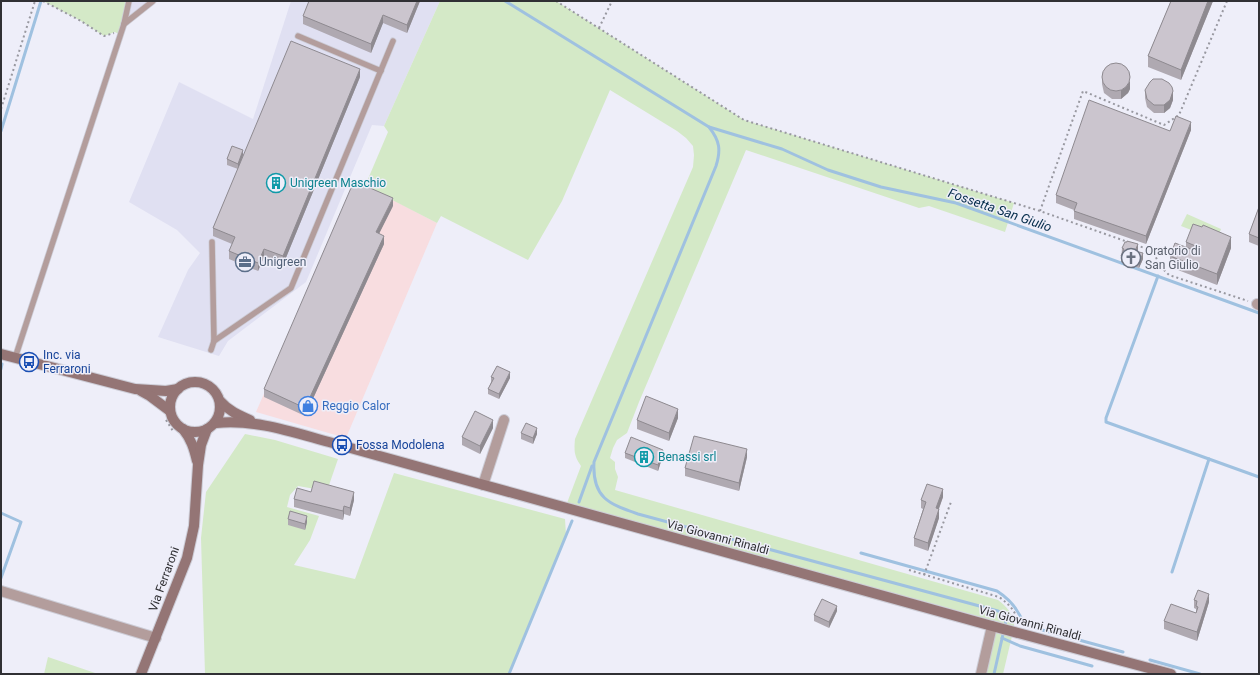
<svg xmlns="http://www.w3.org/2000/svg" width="1260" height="675" font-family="Roboto,sans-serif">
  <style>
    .commercial { fill: #f8dde0 }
    .built { fill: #e0e0f2 }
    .green { fill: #d4e9c7 }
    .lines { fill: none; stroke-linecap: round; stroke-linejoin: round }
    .stream { stroke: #9fc1e0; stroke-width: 3 }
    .lane-casing { stroke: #ccccd6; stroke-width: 7 }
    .street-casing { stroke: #ccccd6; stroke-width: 12 }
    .secondary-casing { stroke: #ccccd6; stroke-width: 12 }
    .path { stroke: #9898a0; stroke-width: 2; stroke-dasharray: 2 3; stroke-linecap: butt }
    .lane { stroke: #b39d9c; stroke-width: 5.5 }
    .street { stroke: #b39d9c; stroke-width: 10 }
    .secondary { stroke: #947575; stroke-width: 10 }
    .wall { fill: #afa9b1 }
    .shaded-wall { fill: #8e8a90 }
    .building { fill: #cbc5ce; stroke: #8e8a90 }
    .labels { text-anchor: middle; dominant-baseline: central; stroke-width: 3; stroke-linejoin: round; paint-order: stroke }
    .culture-label { font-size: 12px; fill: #0d838f; stroke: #eeeef9; text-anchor: start }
    .worship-label { font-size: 12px; fill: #5b616d; stroke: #eeeef9; text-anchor: start }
    .service-label { font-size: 12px; fill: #4e5e75; stroke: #eeeef9; text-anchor: start }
    .transit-label { font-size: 12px; fill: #164399; stroke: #eeeef9; text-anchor: start }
    .shop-label { font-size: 12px; fill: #366cbe; stroke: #eeeef9; text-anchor: start }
    .street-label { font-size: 12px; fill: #303034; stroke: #eeeef9 }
    .water-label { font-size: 13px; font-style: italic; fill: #032b4a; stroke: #eeeef9 }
  </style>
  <rect width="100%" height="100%" fill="#eeeef9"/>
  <path class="commercial" d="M357 181 437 223 346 438 256 412Z"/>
  <g class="built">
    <path d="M125 1H153L124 24Z"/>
    <path d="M291 1H440L384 126 372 125 306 282 228 341 219 356 158 337 188 270 200 253 177 230 129 202 179 82 253 119Z"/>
  </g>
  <g class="green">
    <path d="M43 1H125L124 24 120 35 115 32 104 36 81 21Z"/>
    <path d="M440 1H556L744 120 1014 203 1005 232 929 206 919 208 746 150 639 402 627 433 617 440 613 448 610 458 615 462V469L618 477 615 490 998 600C1006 606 1015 615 1014 626L567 503 581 466C574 456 574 451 575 439L693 167 694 155 693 146 686 138 677 131 610 90 562 201 528 260 441 216 437 223 365 186 388 132 384 126Z"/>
    <path d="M1187 214 1221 229 1217 240 1181 226Z"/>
    <path d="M245 434 275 440 338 459 327 491 298 486 290 495 287 507 319 516 310 540 294 565 355 579 394 473 565 519 566 535 509 674H205L201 538 206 492Z"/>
    <path d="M995 632 1012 636 1003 674H984Z"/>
    <path d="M48 657 98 674H44Z"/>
  </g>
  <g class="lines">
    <g class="stream">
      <path d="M505 1 709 127C720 141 721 150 716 166L594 462C592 498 609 504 638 514L998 611 1003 614 1006 621 994 674"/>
      <path d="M709 127 782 149 828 170 881 187 956 203 1259 313"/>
      <path d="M1 131 41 1"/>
      <path d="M1158 276 1106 418V422L1259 477"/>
      <path d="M1 369 2 364"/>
      <path d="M579 502 592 466"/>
      <path d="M1 513 21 522 1 578"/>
      <path d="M861 553 997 591C1011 600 1019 610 1024 625L1123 652"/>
      <path d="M1172 572 1209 459"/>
      <path d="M1002 638 1020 646 1092 666"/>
      <path d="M1150 660 1200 674"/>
      <path d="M509 674 572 521"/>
    </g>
    <defs>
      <g id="lane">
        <path d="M124 24 153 1"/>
        <path d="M298 36 381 71"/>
        <path d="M214 341 291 288 393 41"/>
        <path d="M211 350 214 341 212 242"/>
        <path d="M15 358 124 24 129 1"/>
      </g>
      <g id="street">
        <path d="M1257 304 1259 305"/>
        <path d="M483 485 504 420"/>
        <path d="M1 591 156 638"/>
        <path d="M981 674 992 626"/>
      </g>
      <g id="secondary">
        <path d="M1 354 135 389 166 391 178 389"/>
        <circle cx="195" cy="407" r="25"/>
        <path d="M141 391 150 396 170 411"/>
        <path d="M220 401C229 411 238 415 250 420"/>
        <path d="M216 423C255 419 292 432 329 442L992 626 1171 674"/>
        <path d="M183 429C191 439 194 448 197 461"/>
        <path d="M141 674 187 558 194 526 198 465 201 445 207 429"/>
      </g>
    </defs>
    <use href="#lane" class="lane-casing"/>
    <use href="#street" class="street-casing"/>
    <use href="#secondary" class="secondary-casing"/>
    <g class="path">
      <path d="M43 1 81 21 104 36 114 33"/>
      <path d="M556 1 744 120 1040 211 1128 242"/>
      <path d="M599 28 612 1"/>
      <path d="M1 109 35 1"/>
      <path d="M1040 211 1083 91 1164 125 1179 115 1227 1"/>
      <path d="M1136 245 1153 251 1160 266 1169 275 1248 301"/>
      <path d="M166 420 173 431"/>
      <path d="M909 570 999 597C1009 604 1016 611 1018 623"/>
      <path d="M924 575 951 502"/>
    </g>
    <use href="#lane" class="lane"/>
    <use href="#street" class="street"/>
    <use href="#secondary" class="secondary"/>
  </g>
  <g class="wall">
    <path d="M420 1 407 33 383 23 371 53 303 24V16Z"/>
    <path d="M1171 1H1213L1181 80 1148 67V56Z"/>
    <path d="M1102 75 1130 89 1128 93 1121 99H1112L1104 93 1102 84Z"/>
    <path d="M360 77 283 265 264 257 258 271 229 259V251L232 244 213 236V228L238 169 227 165V159L243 155Z"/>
    <path d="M1145 90 1173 100 1170 108 1164 113H1154L1147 107 1145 98Z"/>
    <path d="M1191 130 1146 244 1074 219V210L1056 203V195L1170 131Z"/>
    <path d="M393 206 379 233 384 244 305 416 264 397V389Z"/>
    <path d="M1259 207V246L1249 242V234Z"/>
    <path d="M1186 242 1231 248 1217 285 1170 267V256L1186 247Z"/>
    <path d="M1122 248 1138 250 1137 251 1143 259 1139 268 1121 262Z"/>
    <path d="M491 377 510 378 499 399 488 394V389L491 382Z"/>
    <path d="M678 418 669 441 637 429V420Z"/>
    <path d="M493 428 480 454 462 445V437Z"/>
    <path d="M521 433 537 434 533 444 521 439Z"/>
    <path d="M625 453 663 455 658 471 625 458Z"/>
    <path d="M747 457 739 491 685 476V468Z"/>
    <path d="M311 492 354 500 350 516 344 514 343 520 294 507V499Z"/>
    <path d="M943 497 939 509V518L928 551 914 546V538L923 509 921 508V500Z"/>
    <path d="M288 519 307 522 305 530 288 525Z"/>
    <path d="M1194 600 1209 602 1197 641 1164 629V621L1196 613V609L1194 608Z"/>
    <path d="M837 611 829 628 814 621V615Z"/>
  </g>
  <g class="shaded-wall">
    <path d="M417 1H420L407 33V25Z"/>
    <path d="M1208 1H1213L1181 80V70Z"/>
    <path d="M383 15V23L371 53V44Z"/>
    <path d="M360 69V77L283 265V256Z"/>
    <path d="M1130 81V89L1128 93 1121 99V90Z"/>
    <path d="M1173 91V100L1170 108 1164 113V105Z"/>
    <path d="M1191 122V130L1146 244V236Z"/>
    <path d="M243 150V155L238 169V164Z"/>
    <path d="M393 198V206L376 240V232Z"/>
    <path d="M384 236V244L305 416V408Z"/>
    <path d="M1231 237V248L1217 285V274Z"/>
    <path d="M1138 244V250L1135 256V251Z"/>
    <path d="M264 249V257L258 271V263Z"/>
    <path d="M1143 253V259L1139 268V263Z"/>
    <path d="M510 372V378L499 399V394Z"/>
    <path d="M678 409V418L669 441V433Z"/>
    <path d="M493 420V428L480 454V446Z"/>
    <path d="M537 428V434L533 444V438Z"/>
    <path d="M747 449V457L739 491V483Z"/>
    <path d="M663 450V455L658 471V465Z"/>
    <path d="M943 489V497L936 516V508Z"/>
    <path d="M354 492V500L350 516V508Z"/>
    <path d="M344 506V514L343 520V511Z"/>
    <path d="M939 509V518L928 551V543Z"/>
    <path d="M307 516V522L305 530V524Z"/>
    <path d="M1209 594V602L1197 641V632Z"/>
    <path d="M837 606V611L829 628V622Z"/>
  </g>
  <g class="building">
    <path d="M309 1H417L407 25 383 15 371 44 303 16Z"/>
    <path d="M1171 1H1208L1181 70 1148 56Z"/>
    <path d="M291 41 360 69 283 256 264 249 258 263 229 251 235 237 213 228Z"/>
    <circle cx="1116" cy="77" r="14"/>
    <path d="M1153 79H1162L1169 83 1172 87 1173 91 1170 100 1164 105H1154L1147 99 1145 90 1150 82Z"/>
    <path d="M1089 100 1170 131 1176 116 1191 122 1146 236 1074 211 1077 203 1056 195Z"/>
    <path d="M232 146 243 150 238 164 227 159Z"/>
    <path d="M354 181 393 198 376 232 384 236 305 408 264 389Z"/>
    <path d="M1259 207V238L1249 234Z"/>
    <path d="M1193 224 1202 227 1203 225 1231 237 1217 274 1170 256 1175 243 1196 251 1198 247 1186 242Z"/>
    <path d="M1127 241 1138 244 1135 251 1143 253 1139 263 1121 256 1124 249 1122 248 1125 242H1127Z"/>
    <path d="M497 366 510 372 499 394 488 389 494 378 491 377Z"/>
    <path d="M646 396 678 409 669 433 637 420Z"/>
    <path d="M475 411 493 420 480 446 462 437Z"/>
    <path d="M526 423 537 428 533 438 521 433Z"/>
    <path d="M694 436 747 449 739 483 685 468Z"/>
    <path d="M631 437 663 450 658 465 625 453Z"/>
    <path d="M314 481 354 492 350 508 344 506 343 511 294 499 297 488 311 492Z"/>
    <path d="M927 484 943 489 936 508 939 509 928 543 914 538 926 502 921 500Z"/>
    <path d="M290 511 307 516 305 524 288 519Z"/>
    <path d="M1198 590 1209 594 1197 632 1164 621 1171 604 1196 613 1198 607 1196 606 1197 601 1194 600Z"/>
    <path d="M822 599 837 606 829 622 814 615Z"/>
  </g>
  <defs>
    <symbol id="building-ring" viewBox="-11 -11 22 22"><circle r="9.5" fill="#eeeef9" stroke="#0f9aa8" stroke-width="1.5"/><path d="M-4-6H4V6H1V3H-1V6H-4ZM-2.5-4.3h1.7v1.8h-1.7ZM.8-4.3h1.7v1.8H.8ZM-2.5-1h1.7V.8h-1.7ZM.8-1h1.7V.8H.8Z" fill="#0f9aa8"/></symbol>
    <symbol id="church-ring" viewBox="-11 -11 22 22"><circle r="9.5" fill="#eeeef9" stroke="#6b7280" stroke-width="1.5"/><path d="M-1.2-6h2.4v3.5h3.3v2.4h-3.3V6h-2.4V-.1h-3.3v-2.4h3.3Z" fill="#6b7280"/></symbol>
    <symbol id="office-ring" viewBox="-11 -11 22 22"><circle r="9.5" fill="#eeeef9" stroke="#5c6f8a" stroke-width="1.5"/><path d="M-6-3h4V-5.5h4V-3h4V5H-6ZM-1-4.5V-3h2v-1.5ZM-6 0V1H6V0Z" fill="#5c6f8a"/></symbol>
    <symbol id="bus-ring" viewBox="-11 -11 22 22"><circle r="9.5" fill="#eeeef9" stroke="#1a4fb4" stroke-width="1.5"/><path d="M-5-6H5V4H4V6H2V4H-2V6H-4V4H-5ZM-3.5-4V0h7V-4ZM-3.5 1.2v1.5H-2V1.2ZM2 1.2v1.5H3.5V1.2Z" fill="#1a4fb4"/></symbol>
    <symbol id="shop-ring" viewBox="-11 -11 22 22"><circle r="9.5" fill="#eeeef9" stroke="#3f7fe0" stroke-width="1.5"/><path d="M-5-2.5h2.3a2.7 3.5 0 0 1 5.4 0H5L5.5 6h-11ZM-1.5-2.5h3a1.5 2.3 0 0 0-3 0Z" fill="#3f7fe0"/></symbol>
  </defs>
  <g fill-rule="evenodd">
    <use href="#building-ring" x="265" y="172" width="22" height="22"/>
    <use href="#church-ring" x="1120" y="247" width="22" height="22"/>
    <use href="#office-ring" x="234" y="251" width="22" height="22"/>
    <use href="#bus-ring" x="18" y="351" width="22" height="22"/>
    <use href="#shop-ring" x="297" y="395" width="22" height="22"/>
    <use href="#bus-ring" x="331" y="434" width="22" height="22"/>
    <use href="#building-ring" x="633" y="446" width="22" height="22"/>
  </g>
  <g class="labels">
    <g class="culture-label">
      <text x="290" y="183">Unigreen Maschio</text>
      <text x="658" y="457">Benassi srl</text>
    </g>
    <g class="worship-label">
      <text x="1145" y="251">Oratorio di<tspan x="1145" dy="14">San Giulio</tspan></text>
    </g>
    <g class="service-label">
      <text x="259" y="262">Unigreen</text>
    </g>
    <g class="transit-label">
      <text x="43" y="355">Inc. via<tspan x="43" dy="14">Ferraroni</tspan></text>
      <text x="356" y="445">Fossa Modolena</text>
    </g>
    <g class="shop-label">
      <text x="322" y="406">Reggio Calor</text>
    </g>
    <g class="street-label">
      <text transform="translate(718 537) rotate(15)">Via Giovanni Rinaldi</text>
      <text transform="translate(164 579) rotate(-70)">Via Ferraroni</text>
      <text transform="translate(1030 623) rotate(15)">Via Giovanni Rinaldi</text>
    </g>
    <g class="water-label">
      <text transform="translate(1000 210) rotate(19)">Fossetta San Giulio</text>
    </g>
  </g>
  <rect width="1260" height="675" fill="none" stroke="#303034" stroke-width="4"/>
</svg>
